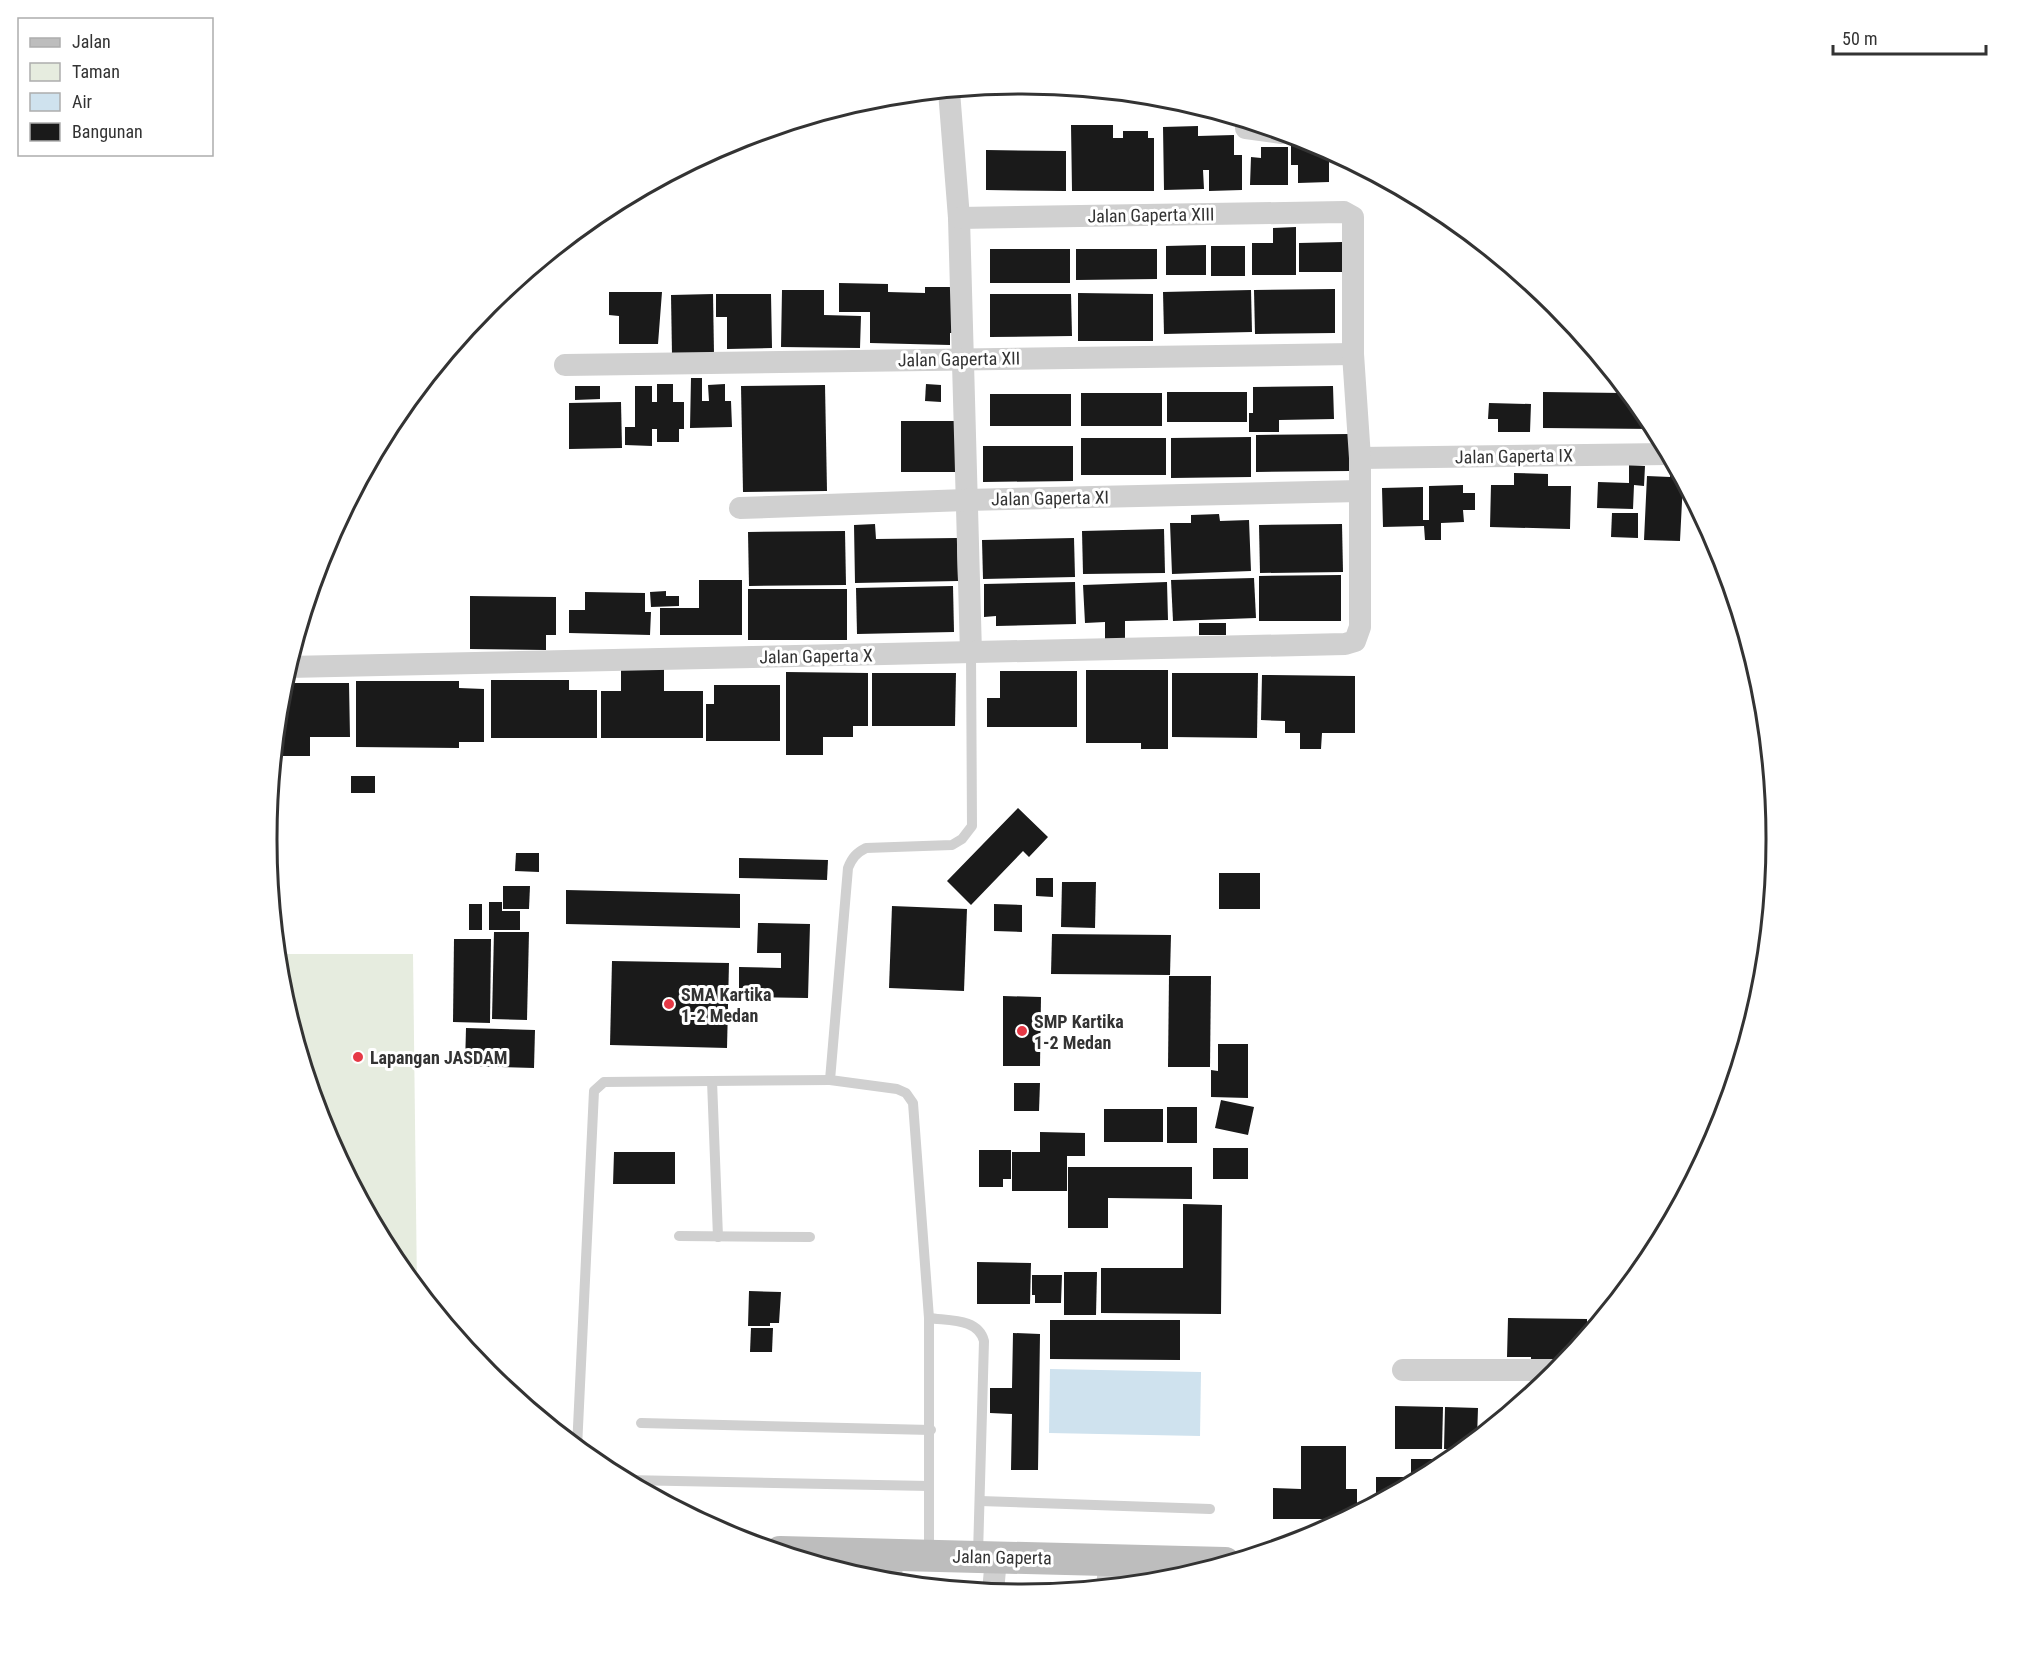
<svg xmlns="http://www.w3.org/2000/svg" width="2043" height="1679" font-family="'Roboto Condensed',sans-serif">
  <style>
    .green { fill: #e6ecdf }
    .water { fill: #cfe2ee }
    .building { fill: #1a1a1a }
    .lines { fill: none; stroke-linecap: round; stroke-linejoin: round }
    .lane { stroke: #d0d0d0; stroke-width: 10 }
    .street { stroke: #d0d0d0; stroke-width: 22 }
    .secondary { stroke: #bdbdbd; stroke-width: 32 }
    .poi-dot { fill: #e63946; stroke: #fff; stroke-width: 2 }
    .labels { text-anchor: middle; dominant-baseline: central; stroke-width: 6; stroke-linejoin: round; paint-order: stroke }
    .street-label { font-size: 18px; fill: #333; stroke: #fff }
    .poi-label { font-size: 18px; font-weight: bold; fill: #333; stroke: #fff; text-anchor: start }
    .rim { fill: none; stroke: #333; stroke-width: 3 }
  </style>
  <rect width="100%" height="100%" fill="#fff"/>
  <path class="green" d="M277 954H413L417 1289 393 1259 323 1128 280 987Z"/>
  <path class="water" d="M1050 1369 1201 1372 1200 1436 1049 1433Z"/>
  <g class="building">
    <path d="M1071 125H1113V138H1123V131H1148V138H1154V191H1072Z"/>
    <path d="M1198 126V136L1234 135V155H1242V190L1209 191V170H1203L1204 189 1164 190 1163 127Z"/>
    <path d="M1291 137 1312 142 1329 151V182L1298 183V165H1291Z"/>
    <path d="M1261 147H1288V185H1250L1251 157 1261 158Z"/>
    <path d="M986 150 1066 151V191L986 190Z"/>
    <path d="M1296 227V275H1252V243H1273V228Z"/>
    <path d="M1343 242V272H1299V243Z"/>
    <path d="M1206 245V275H1166V246Z"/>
    <rect x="1211" y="246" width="34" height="30"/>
    <rect x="990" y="249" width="80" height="34"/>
    <path d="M1076 249H1157V279L1076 280Z"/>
    <path d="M839 283 888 284V292L925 293V287H956L955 333H950V345L870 343V312H839Z"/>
    <path d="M1335 289V333L1255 334 1254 290Z"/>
    <path d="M782 290H824V315L861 316 860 348 781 347Z"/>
    <path d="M1251 290 1252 332 1164 334 1163 292Z"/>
    <path d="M609 292H662L658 344H619V316L609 315Z"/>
    <path d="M1078 293 1153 294V341H1078Z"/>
    <path d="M713 294 714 354 672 355 671 295Z"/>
    <path d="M716 294H771L772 348 727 349V317H716Z"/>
    <path d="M990 294H1071L1072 336 990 337Z"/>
    <path d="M691 378H702V401H709L708 385 725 384V401H731L732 427 690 428Z"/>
    <path d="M657 384H673V402H684V429H679V442H657V429H652V446L625 445V427H635V386H652V402H657Z"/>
    <path d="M926 384 941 385V402L925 401Z"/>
    <path d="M825 385 827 491 743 492 741 386Z"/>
    <path d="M575 386H600V399L575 400Z"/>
    <path d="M1333 386 1334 419 1279 420V432H1249V413H1253V387Z"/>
    <rect x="1167" y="392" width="80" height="30"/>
    <path d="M1543 392 1623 393V400L1634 401 1655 429 1543 428Z"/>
    <rect x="1081" y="393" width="81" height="33"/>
    <rect x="990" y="394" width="81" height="32"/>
    <path d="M621 402 622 448 569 449V403Z"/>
    <path d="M1489 403 1531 404 1530 432H1498V419H1488Z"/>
    <rect x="901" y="421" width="57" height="51"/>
    <path d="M1350 434V471L1256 472V435Z"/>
    <path d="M1251 437V477L1171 478V438Z"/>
    <rect x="1081" y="438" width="85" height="37"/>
    <path d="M983 446H1073V481L983 482Z"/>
    <path d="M1629 465 1645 466 1644 486 1634 485 1633 509 1597 508 1598 482 1629 483Z"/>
    <path d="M1671 467 1675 468 1683 482 1680 541 1644 540 1647 476 1670 477Z"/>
    <path d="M1514 473 1548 474V486H1571L1570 529 1490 527 1491 485H1514Z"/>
    <path d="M1463 485V493H1475V510H1463L1464 522 1441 523V540H1425L1424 526 1383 527 1382 488 1423 487V520H1429V486Z"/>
    <path d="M1612 513H1638V538L1611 537Z"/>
    <path d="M1219 514 1220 521 1249 520 1251 571 1172 574 1170 523H1191V515Z"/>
    <path d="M875 524 876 539 957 538 958 581 855 583 854 525Z"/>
    <path d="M1342 524 1343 572 1260 573 1259 525Z"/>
    <path d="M1164 529 1165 573 1083 574 1082 531Z"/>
    <path d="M845 531 846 585 749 586 748 532Z"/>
    <path d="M1074 538 1075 577 983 579 982 540Z"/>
    <path d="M1341 575V621H1259V576Z"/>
    <path d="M1254 578 1256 618 1173 621 1171 580Z"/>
    <path d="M699 580H742V635H660V608H699Z"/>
    <path d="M1075 582 1076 624 996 626V616L984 617V584Z"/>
    <path d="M1167 582 1168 620 1125 621V639L1105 640V622L1085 623 1083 585Z"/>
    <path d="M953 586 954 632 857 634 856 588Z"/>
    <rect x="748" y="589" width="99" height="51"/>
    <path d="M666 591V596H679V606L651 607 650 592Z"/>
    <path d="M585 592 645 593V612H651L650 635 569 633V610H585Z"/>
    <path d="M470 596 556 597V635H546V650L470 649Z"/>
    <rect x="1199" y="623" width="27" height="12"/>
    <path d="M621 669H664V691H703V738H601V691H621Z"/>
    <path d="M1086 670H1168V749H1141V743H1086Z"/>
    <path d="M1000 671H1077V727H987V698H1000Z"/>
    <path d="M786 672 868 673V726H853V737H823V755H786Z"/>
    <path d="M872 673H956L955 726H872Z"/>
    <path d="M1172 673H1258L1257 738 1172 737Z"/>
    <path d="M1262 675 1355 676V733H1322L1321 749H1300V733H1285V721L1261 720Z"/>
    <path d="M491 680H569V690H597V738H491Z"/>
    <path d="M356 681H459V688L484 689V742H459V748L356 747Z"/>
    <path d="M283 683H349L350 737H310V756H274Z"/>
    <path d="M714 685H780V741H706V704H714Z"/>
    <rect x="351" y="776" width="24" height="17"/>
    <path d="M1018 808 1048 837 1029 857 1023 851 971 905 947 881Z"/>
    <path d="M516 853H539V872L515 871Z"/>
    <path d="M739 858 828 860 827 880 739 878Z"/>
    <rect x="1219" y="873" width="41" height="36"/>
    <path d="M1036 878H1053V897L1036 896Z"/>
    <path d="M1062 882H1096L1095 928 1061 927Z"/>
    <path d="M503 886H530L529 909H503Z"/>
    <path d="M566 890 740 894V928L566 924Z"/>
    <path d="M489 902H502V911H520V930H489Z"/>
    <rect x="469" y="904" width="13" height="26"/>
    <path d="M994 904 1022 905V932L994 931Z"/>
    <path d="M892 906 967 909 964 991 889 988Z"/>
    <path d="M758 923 810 924 808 998 739 997V967L781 968V953H757Z"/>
    <path d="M494 932H529L527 1020 492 1019Z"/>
    <path d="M1052 934 1171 935 1170 975 1051 974Z"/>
    <path d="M454 939H491L490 1023 453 1022Z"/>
    <path d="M612 961 729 963 727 1048 610 1045Z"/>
    <path d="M1169 976H1211L1210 1067H1168Z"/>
    <path d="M1003 996 1041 997 1040 1066H1003Z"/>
    <path d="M466 1028 535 1030 534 1068 465 1066Z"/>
    <path d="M1218 1044H1248V1098L1211 1097V1070L1218 1071Z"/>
    <path d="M1014 1083H1040L1039 1111H1014Z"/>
    <path d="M1221 1100 1254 1107 1248 1135 1215 1128Z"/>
    <rect x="1167" y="1107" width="30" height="36"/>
    <rect x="1104" y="1109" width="59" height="33"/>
    <path d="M1040 1132 1085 1133V1156H1067V1191H1012V1152H1040Z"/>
    <rect x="1213" y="1148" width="35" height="31"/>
    <path d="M979 1150H1011V1179H1003V1187H979Z"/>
    <path d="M614 1152H675V1184H613Z"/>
    <path d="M1068 1167H1192V1199L1108 1198V1228H1068Z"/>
    <path d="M1183 1204 1222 1205 1221 1314 1101 1313V1268H1183Z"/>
    <path d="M977 1262 1031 1263 1030 1304H977Z"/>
    <path d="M1064 1272H1097L1096 1315H1064Z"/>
    <path d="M1032 1275H1062L1061 1303H1035V1295H1032Z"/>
    <path d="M749 1291 781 1292 779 1323H770V1326H748Z"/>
    <path d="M1508 1318 1587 1319V1336L1569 1358H1559V1367H1531V1357H1507Z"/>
    <path d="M1050 1320H1180V1360L1050 1359Z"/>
    <path d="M751 1328H773L772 1352H750Z"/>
    <path d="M1013 1333 1040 1334 1038 1470H1011L1012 1414 990 1413V1388H1012Z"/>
    <path d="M1395 1406 1443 1407 1442 1449H1395Z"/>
    <path d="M1445 1407 1478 1408 1477 1438 1459 1453V1449H1444Z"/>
    <path d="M1301 1446H1346V1489H1357V1513L1345 1519H1273V1488L1301 1489Z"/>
    <path d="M1411 1459H1441V1468L1376 1503V1477H1411Z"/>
    <path d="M968 1582 991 1583V1592L967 1590Z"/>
    <path d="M1068 1585 1102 1586V1587L1068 1590Z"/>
    <path d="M1047 1586H1065V1591L1047 1593Z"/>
  </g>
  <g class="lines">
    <g class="lane">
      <path d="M712 1081 718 1237"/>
      <path d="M679 1236 810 1237"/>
      <path d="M929 1318C949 1321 978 1318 984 1341L978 1554"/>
      <path d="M641 1423 931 1430"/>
      <path d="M577 1448 594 1091 604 1082 830 1080"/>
      <path d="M626 1480 929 1486"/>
      <path d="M980 1501 1210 1509"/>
      <path d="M929 1554V1318L913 1103 906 1093 897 1089 830 1080 848 868C852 858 856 853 866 848L952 845 962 839 972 826 971 653"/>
    </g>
    <g class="street">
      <path d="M949 91 959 218 971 653"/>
      <path d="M1246 128 1282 133"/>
      <path d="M565 365 1353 354"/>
      <path d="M1360 458 1668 454"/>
      <path d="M740 508 966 500 1360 491"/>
      <path d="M288 667 1345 644 1355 641 1360 627V458L1353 354V217L1344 212 959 218"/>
      <path d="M1403 1370H1558"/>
      <path d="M891 1582 892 1555"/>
      <path d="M1107 1587 1110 1560"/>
      <path d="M993 1592 996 1558"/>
    </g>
    <path class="secondary" d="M780 1552 1225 1563"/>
  </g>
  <g class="poi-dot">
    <circle cx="669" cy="1004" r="6"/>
    <circle cx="1022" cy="1031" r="6"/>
    <circle cx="358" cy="1057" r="6"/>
  </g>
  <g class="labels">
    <g class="street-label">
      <text transform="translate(1151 215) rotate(-1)">Jalan Gaperta XIII</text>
      <text transform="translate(959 359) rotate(-1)">Jalan Gaperta XII</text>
      <text transform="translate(1514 456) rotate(-1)">Jalan Gaperta IX</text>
      <text transform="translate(1050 498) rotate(-1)">Jalan Gaperta XI</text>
      <text transform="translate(816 656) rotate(-1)">Jalan Gaperta X</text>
      <text transform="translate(1002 1557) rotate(1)">Jalan Gaperta</text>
    </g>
    <g class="poi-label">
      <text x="681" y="994">SMA Kartika<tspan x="681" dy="21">1-2 Medan</tspan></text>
      <text x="1034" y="1021">SMP Kartika<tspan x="1034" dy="21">1-2 Medan</tspan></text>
      <text x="370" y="1057">Lapangan JASDAM</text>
    </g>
  </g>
  <path d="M0 0H2043V1679H0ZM1021 94H1022A744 744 0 0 1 1766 838V840A744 744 0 0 1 1022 1584H1021A744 744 0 0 1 277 840V838A744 744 0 0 1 1021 94Z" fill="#fff" fill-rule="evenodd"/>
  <path class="rim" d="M1021 94H1022A744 744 0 0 1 1766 838V840A744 744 0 0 1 1022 1584H1021A744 744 0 0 1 277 840V838A744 744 0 0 1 1021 94Z"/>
  <rect x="18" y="18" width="195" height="138" fill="#ffffff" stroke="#adadad" stroke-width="1.5"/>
  <rect x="30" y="38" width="30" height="9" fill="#bdbdbd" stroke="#adadad" stroke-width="1.5"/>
  <text x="72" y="48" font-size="18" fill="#333333">Jalan</text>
  <rect x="30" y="63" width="30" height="18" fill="#e6ecdf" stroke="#adadad" stroke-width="1.5"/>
  <text x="72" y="78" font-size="18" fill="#333333">Taman</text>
  <rect x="30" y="93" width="30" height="18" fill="#cfe2ee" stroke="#adadad" stroke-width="1.5"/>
  <text x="72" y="108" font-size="18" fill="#333333">Air</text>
  <rect x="30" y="123" width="30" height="18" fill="#1a1a1a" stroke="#adadad" stroke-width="1.5"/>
  <text x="72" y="138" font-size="18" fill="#333333">Bangunan</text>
  <path d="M1833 45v9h153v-9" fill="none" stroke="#333333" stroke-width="3"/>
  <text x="1842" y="45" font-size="18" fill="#333333" stroke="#ffffff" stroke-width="4.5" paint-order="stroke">50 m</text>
</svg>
